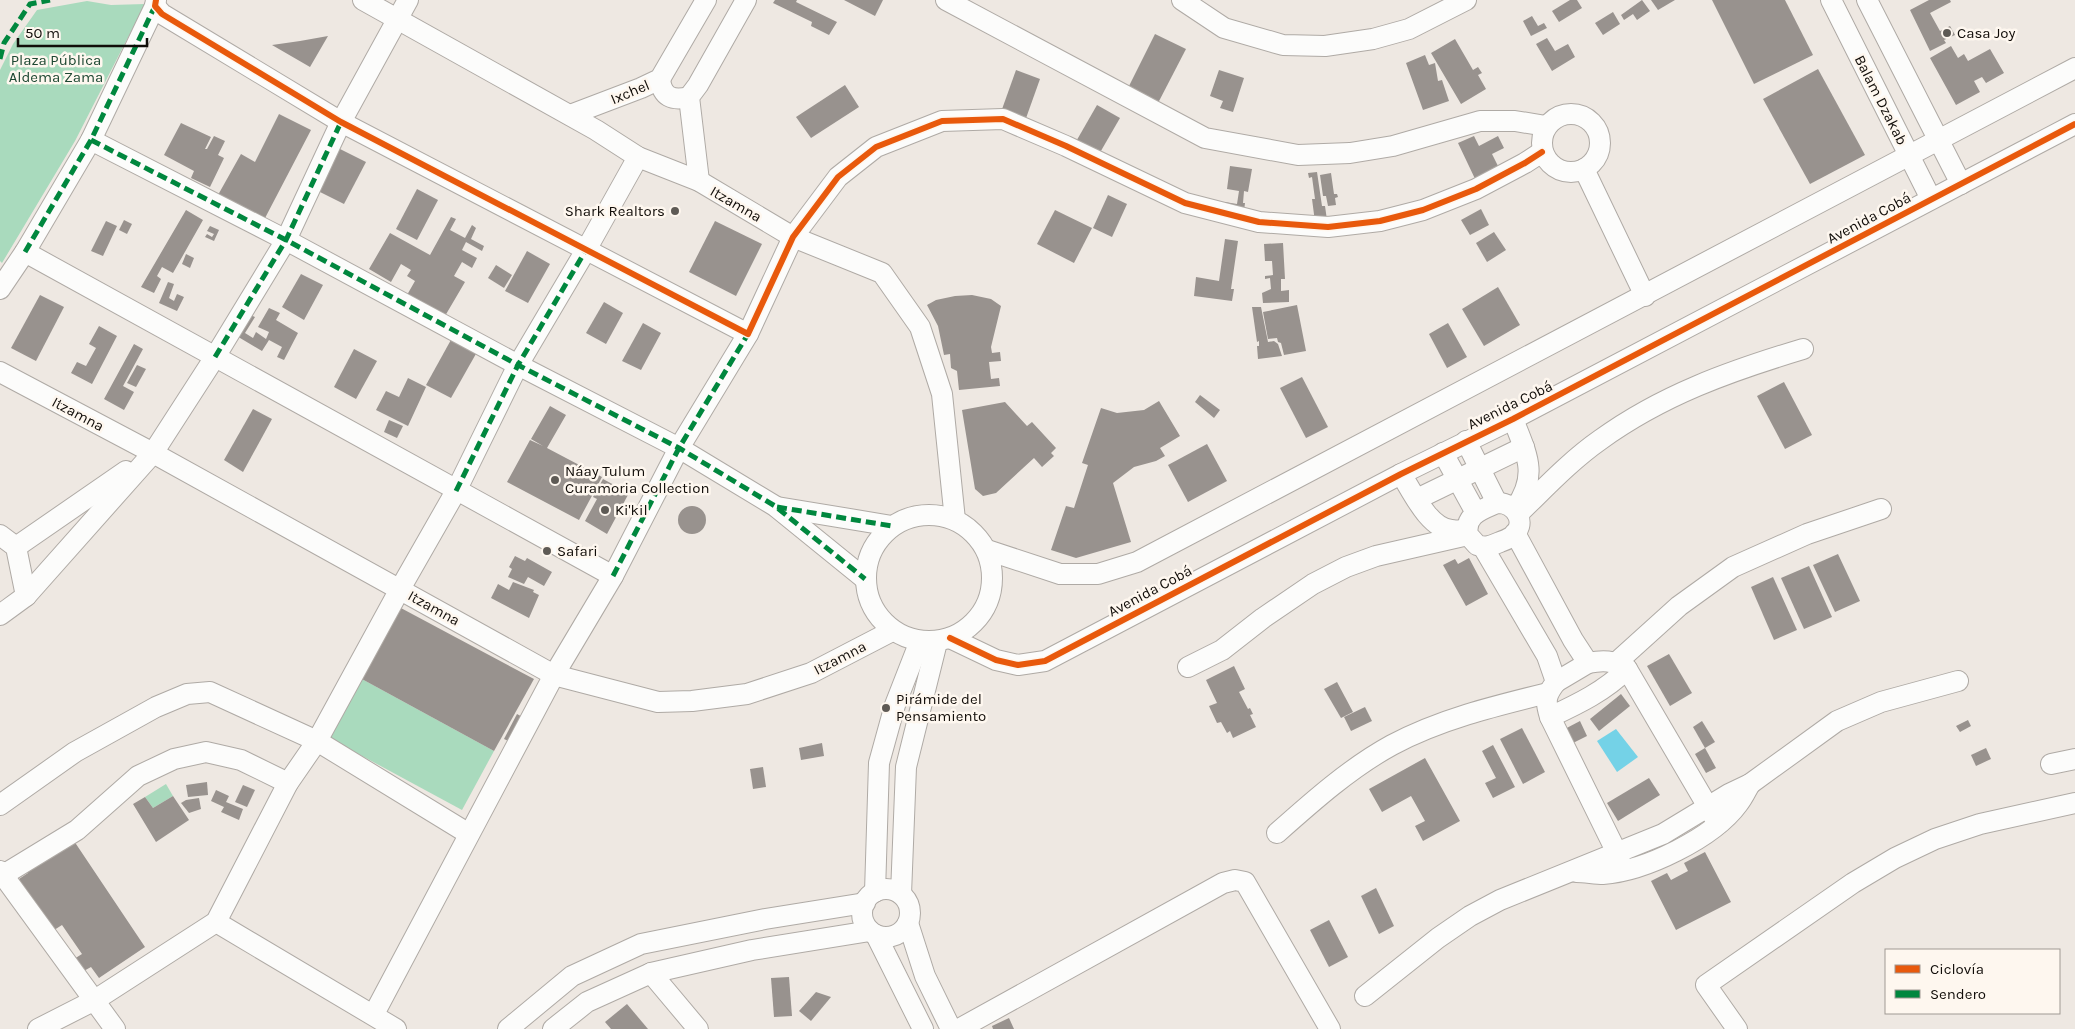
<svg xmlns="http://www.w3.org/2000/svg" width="2075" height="1029" font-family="Karla,sans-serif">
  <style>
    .green { fill: #a9dabd }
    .water { fill: #74d2e7 }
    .building { fill: #98928e }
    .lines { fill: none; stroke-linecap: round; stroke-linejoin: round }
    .minor-casing { stroke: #afaaa5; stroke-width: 22 }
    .minor { stroke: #fcfcfb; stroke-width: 20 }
    .quiet { stroke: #00873e; stroke-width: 5; stroke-dasharray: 10 5; stroke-linecap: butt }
    .cycleway-casing { stroke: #fef7ef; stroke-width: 9 }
    .cycleway { stroke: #e8590c; stroke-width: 6 }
    .poi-dot { fill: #5e5a55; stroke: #fef7ef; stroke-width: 2 }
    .labels { text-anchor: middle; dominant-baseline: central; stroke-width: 5; stroke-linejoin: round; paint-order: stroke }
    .poi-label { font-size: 15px; fill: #110d09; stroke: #fef7ef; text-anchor: start }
    .park-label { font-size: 15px; fill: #1c4731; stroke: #fef7ef }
    .street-label { font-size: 15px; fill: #110d09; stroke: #fef7ef }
  </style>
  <rect width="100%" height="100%" fill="#eee8e2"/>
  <g class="green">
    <path d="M87 1 111 5 145 4 75 141 2 263 0 261V70L13 44 37 10Z"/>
    <path d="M360 678 494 751 462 810 327 737Z"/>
    <path d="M166 784 173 796 153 808 145 797Z"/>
  </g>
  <path class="water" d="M1616 729 1638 757 1617 772 1597 741Z"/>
  <g class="building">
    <path d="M775 0H797L796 2 837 22 829 35 811 26 812 22 773 3Z"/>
    <path d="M844 0H883L875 16Z"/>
    <path d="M1570 0H1577L1582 8 1559 22 1552 11Z"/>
    <path d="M1642 0 1650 11 1637 20 1633 14 1624 20 1621 15Z"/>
    <path d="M1651 0H1675L1658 10Z"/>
    <path d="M1712 0H1785L1813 55 1754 84Z"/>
    <path d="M1929 0H1950L1951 2 1930 13 1940 31 1950 26 1955 35 1944 40 1946 43 1930 51 1910 10Z"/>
    <path d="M1613 12 1620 24 1603 35 1595 23Z"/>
    <path d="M1532 16 1538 26 1544 23 1547 28 1531 36 1523 21Z"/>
    <path d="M1155 34 1186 49 1157 105 1127 90Z"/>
    <path d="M328 36 310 67 272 45 300 41Z"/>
    <path d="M1547 38 1555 51 1568 44 1575 57 1552 71 1536 44Z"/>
    <path d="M1455 39 1473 70 1478 67 1482 73 1478 75 1486 89 1461 104 1431 53Z"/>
    <path d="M1951 46 1958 58 1964 54 1968 61 1990 49 2004 73 1986 83 1982 77 1974 81 1980 92 1956 105 1930 58Z"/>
    <path d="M1425 55 1429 65 1435 63 1438 81 1442 80 1449 101 1423 110 1406 63Z"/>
    <path d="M1818 69 1865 155 1810 184 1763 99Z"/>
    <path d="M1016 70 1040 79 1025 121 1001 112Z"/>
    <path d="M1219 70 1244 78 1233 112 1220 108 1223 101 1210 96Z"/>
    <path d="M845 85 859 107 811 138 796 117Z"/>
    <path d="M1097 105 1120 118 1098 156 1074 145Z"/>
    <path d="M279 114 311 130 264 220 218 195 241 154 255 162Z"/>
    <path d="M181 123 211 137 205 149H207L214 136 225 141 218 155 224 158 210 187 191 178 194 171 164 155Z"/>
    <path d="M1474 136 1479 146 1498 136 1504 148 1492 154 1501 172 1477 183 1458 143Z"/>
    <path d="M338 148 366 162 344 204 316 190Z"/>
    <path d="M1230 166 1252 169 1248 192 1244 191 1243 203H1245L1244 211 1224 208 1225 202 1237 204 1239 191 1227 189Z"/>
    <path d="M1317 172 1322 206H1325L1327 220 1315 222 1312 199H1315L1312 177 1309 178 1308 173Z"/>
    <path d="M1331 173 1334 194H1337L1338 197 1335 198 1336 205 1328 206 1326 196H1323L1320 175Z"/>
    <path d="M417 189 438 200 417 240 396 229Z"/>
    <path d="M1108 195 1127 204 1112 237 1093 228Z"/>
    <path d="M1481 209 1489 225 1470 235 1461 220Z"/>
    <path d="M186 210 203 220 173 273 162 267 157 276 161 279 154 293 141 287Z"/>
    <path d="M1055 210 1092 228 1074 263 1037 244Z"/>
    <path d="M451 217 456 219 450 230 465 238 472 225 476 228 471 239 484 246 482 251 466 242 462 250 477 258 472 268 462 262 454 276 465 282 445 316 407 295 415 281 407 276 411 270 401 264 391 282 369 269 390 233 430 255Z"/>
    <path d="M124 220 132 224 127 234 119 230Z"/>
    <path d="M106 221 117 226 103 256 91 251Z"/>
    <path d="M715 221 762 244 736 296 689 272Z"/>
    <path d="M210 226 219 230 214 241 205 237 207 234 212 237 214 234 207 231Z"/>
    <path d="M1494 232 1506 250 1487 262 1476 243Z"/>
    <path d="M1225 239 1238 241 1231 289H1234L1232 301 1194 296 1196 277 1219 281Z"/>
    <path d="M1283 243 1285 279H1281V291L1289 290V302L1263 303 1262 293 1271 289 1270 278 1265 279V276L1273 275 1272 261H1265L1264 244Z"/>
    <path d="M527 251 550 264 528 303 505 291Z"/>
    <path d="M186 254 194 258 190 268 182 264Z"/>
    <path d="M496 265 512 275 504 288 488 278Z"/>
    <path d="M301 274 323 285 304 320 282 307Z"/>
    <path d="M168 282 174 284 169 298 174 301 177 294 184 297 177 311 159 303Z"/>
    <path d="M1498 287 1520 325 1484 346 1462 309Z"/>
    <path d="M40 295 64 307 36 361 11 348Z"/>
    <path d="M972 295 991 299 1001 306 991 347 992 353 1000 352 1001 361 989 362 991 379 999 378 1000 386 959 390 957 371 951 368 950 354 944 355 938 326 927 305 936 300 955 296Z"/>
    <path d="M604 302 623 313 606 344 586 333Z"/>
    <path d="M1297 305 1306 351 1284 355 1281 343 1278 342 1277 338 1268 339 1263 312Z"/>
    <path d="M1252 307H1261L1268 342 1274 341 1278 344 1282 356 1258 359 1257 346H1259V341L1257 342Z"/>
    <path d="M269 308 280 313 276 320 298 333 284 360 277 357 282 347 269 340 262 351 235 335 248 314 255 317 245 333 253 338 256 332 266 339 269 332 258 327Z"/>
    <path d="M643 323 661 333 641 370 622 361Z"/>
    <path d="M1448 323 1467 357 1447 368 1429 334Z"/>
    <path d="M99 326 117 336 92 384 71 373 77 362 86 366 96 348 89 344Z"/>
    <path d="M452 338 477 352 451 398 426 385Z"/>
    <path d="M134 344 143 349 123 386 134 392 124 410 104 399Z"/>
    <path d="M354 349 377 361 356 399 334 387Z"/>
    <path d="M137 365 146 369 136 387 127 383Z"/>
    <path d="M1302 377 1328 427 1306 438 1280 388Z"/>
    <path d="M408 378 426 387 408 426 376 410 386 391 399 397Z"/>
    <path d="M1784 382 1812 435 1785 449 1757 396Z"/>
    <path d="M1200 395 1220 410 1214 418 1195 402Z"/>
    <path d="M1159 401 1180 436 1160 448 1165 456 1156 461 1134 467 1113 483 1131 542 1076 558 1051 550 1066 506 1074 508 1088 465 1082 463 1101 408 1117 413 1144 410Z"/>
    <path d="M1005 402 1027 426 1032 422 1056 448 1051 453 1054 456 1042 467 1034 458 996 493 983 496 975 489 962 410Z"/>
    <path d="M550 406 566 415 547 448 602 477 579 520 507 482 530 440 543 446 531 439Z"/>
    <path d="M253 409 272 419 243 472 224 460Z"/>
    <path d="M389 420 403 426 397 438 384 432Z"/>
    <path d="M1207 444 1227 481 1188 502 1168 465Z"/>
    <path d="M603 479 629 493 607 534 585 521 597 499 593 497Z"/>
    <circle cx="692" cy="520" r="14"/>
    <path d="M1838 554 1860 601 1835 612 1813 565Z"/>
    <path d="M515 556 525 561 527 558 552 572 544 586 528 577 524 584 508 577 512 569 509 567Z"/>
    <path d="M1469 558 1488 594 1466 606 1443 565 1455 559 1458 564Z"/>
    <path d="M1809 566 1832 617 1804 629 1781 578Z"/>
    <path d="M1773 577 1797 630 1774 640 1751 587Z"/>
    <path d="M513 582 534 590 533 592 539 595 529 618 491 598 498 584 509 590Z"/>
    <path d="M399 607 534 679 494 751 360 678Z"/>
    <path d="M1669 654 1692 693 1670 706 1647 666Z"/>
    <path d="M1234 666 1245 689 1239 692 1248 709 1250 708 1253 714 1250 715 1256 727 1233 738 1230 731 1227 733 1221 722 1217 723 1209 706 1217 703 1206 680Z"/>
    <path d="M1337 682 1353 712 1341 718 1324 689Z"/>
    <path d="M1621 694 1630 706 1599 731 1590 719Z"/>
    <path d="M1365 707 1372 721 1351 731 1344 717Z"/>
    <path d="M517 714 526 719 513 743 504 739Z"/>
    <path d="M1968 720 1971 726 1960 732 1956 726Z"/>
    <path d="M1580 721 1587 736 1569 745 1561 731Z"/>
    <path d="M1702 721 1715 742 1705 748 1693 727Z"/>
    <path d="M1522 728 1545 772 1523 784 1500 739Z"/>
    <path d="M822 743 824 756 801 760 799 748Z"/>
    <path d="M1493 745 1515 787 1493 798 1485 783 1496 778 1482 751Z"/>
    <path d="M1705 748 1716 768 1706 773 1695 754Z"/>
    <path d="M1986 748 1991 759 1976 766 1971 755Z"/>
    <path d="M1425 758 1460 821 1423 841 1415 826 1425 821 1411 796 1382 812 1369 789Z"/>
    <path d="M763 767 766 787 753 789 750 769Z"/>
    <path d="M1649 778 1660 795 1618 821 1607 803Z"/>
    <path d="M207 782 208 795 188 797 186 785Z"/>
    <path d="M243 785 255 790 247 807 235 802Z"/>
    <path d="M216 790 229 796 226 802 243 809 239 820 221 812 224 807 211 801Z"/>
    <path d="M173 796 189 820 156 842 133 804 145 797 153 808Z"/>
    <path d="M199 798 201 809 189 813 181 803 186 800Z"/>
    <path d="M72 838 145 947 99 978 91 967 82 972 74 959 82 954 62 925 51 932 19 879 28 873 25 869Z"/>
    <path d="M1705 852 1731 902 1676 930 1651 881 1667 873 1671 880 1688 871 1684 863Z"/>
    <path d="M1376 888 1394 926 1379 934 1361 896Z"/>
    <path d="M1329 920 1348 957 1329 967 1310 930Z"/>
    <path d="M789 977 792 1016 774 1017 771 978Z"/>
    <path d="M816 992 831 997 811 1021 799 1011Z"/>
    <path d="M627 1004 648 1029H611L605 1022Z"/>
    <path d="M1009 1018 1014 1029H993L992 1026Z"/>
  </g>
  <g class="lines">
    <defs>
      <g id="minor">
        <path d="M363 0 596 130 638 157 699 181 793 237 882 273 920 327 942 394 955 520"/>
        <path d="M946 0 1205 138 1298 155 1350 153 1393 146 1480 121H1515L1546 126"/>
        <path d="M1182 0 1224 28 1283 45 1325 46 1373 39 1409 29 1466 0"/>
        <path d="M1831 0 1931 199"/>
        <path d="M1867 0 1961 184"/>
        <path d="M155 6 162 14 341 122 748 334"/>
        <path d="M660 79C662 97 672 101 689 97"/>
        <circle cx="1571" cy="143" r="29"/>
        <path d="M570 115 641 88 660 79 706 0"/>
        <path d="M91 140 286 240 518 365 679 448 775 506 865 579"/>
        <path d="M1584 169 1645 296"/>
        <path d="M699 181 689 97 698 85 746 0"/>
        <path d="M25 252 613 576"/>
        <path d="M0 289 25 252 91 140 155 6 156 0"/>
        <path d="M0 372 153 453 554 675 658 702 692 701 747 694 811 673 892 631"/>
        <path d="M1513 419C1526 453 1539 474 1516 507"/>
        <path d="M1466 441 1497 503"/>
        <path d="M1443 453 1476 513"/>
        <path d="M1401 474C1412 491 1429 529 1452 530 1456 531 1462 530 1467 529"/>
        <path d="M1417 499 1524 447"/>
        <path d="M1497 503C1516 502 1529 525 1511 537 1508 539 1503 541 1500 542 1491 546 1486 548 1477 545L1468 535C1464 515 1481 510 1497 503Z"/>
        <path d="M777 507 892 526"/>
        <path d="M1518 514C1544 489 1570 461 1600 440 1662 395 1730 371 1803 349"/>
        <circle cx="929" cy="578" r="63"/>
        <path d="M1515 533 1573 640 1588 663C1603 660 1613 660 1627 669L1718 824"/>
        <path d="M0 535 16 547 26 596 0 615"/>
        <path d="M16 547 126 471"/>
        <path d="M1483 547 1547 656 1556 682C1545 696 1545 701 1550 717L1617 853 1623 870"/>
        <path d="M987 550 1060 574H1098L1137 562 2075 68"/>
        <path d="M26 596 153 453 215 357 286 240 341 122 408 0"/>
        <path d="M950 638 996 660 1018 665 1045 661 1401 474 1513 419 2075 124"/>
        <path d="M1617 662 1679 606 1733 567 1807 534 1881 509"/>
        <path d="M1188 667 1222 650 1263 618 1313 584 1346 567 1376 556 1468 535"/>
        <path d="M1556 682 1588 663"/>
        <path d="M1550 717C1578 704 1605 691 1627 669"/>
        <path d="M2051 764 2075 759"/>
        <path d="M0 805 75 752 156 707 187 694 210 692 317 741 469 834"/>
        <path d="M1277 833C1313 801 1350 768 1392 745 1441 719 1495 706 1548 693"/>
        <path d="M0 871 115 1029"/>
        <path d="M1576 872C1585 872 1595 874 1603 874 1645 871 1713 838 1738 804 1743 798 1746 791 1750 784"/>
        <path d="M0 877 77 830 138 776 174 759 206 752 241 760 288 783"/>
        <circle cx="886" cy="913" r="24"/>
        <path d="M875 892 879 763 895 705 920 641"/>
        <path d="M901 894 906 767 937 642"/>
        <path d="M216 922 396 1029"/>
        <path d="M908 923 925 976 951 1029"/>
        <path d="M876 935 923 1029"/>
        <path d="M651 973 698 1029"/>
        <path d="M1365 996 1438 938 1470 916 1500 900 1663 834 1729 794 1750 784 1837 721 1881 702 1958 681"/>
        <path d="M374 1014 554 675 613 576 679 448 748 334 793 237 838 177 876 147 942 121 1003 119 1066 146 1185 203 1259 222 1328 227 1380 221 1423 210 1476 189 1525 163 1542 152"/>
        <path d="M38 1029 95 1000 216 922 288 783 317 741 400 589 456 491 518 365 586 250 638 157"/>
        <path d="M508 1029 572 976 641 944 765 919 865 903"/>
        <path d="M553 1029 587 1002 651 973 752 950 870 931"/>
        <path d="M959 1029 1223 883 1235 880 1245 882 1330 1029"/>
        <path d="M1737 1029 1706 985 1853 883 1895 858 1935 839 1980 824 2075 803"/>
      </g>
    </defs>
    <use href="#minor" class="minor-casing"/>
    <use href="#minor" class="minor"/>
    <g class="quiet">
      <path d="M0 59 4 43 30 4 50 0"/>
      <path d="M91 140 286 240 518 365 679 448 775 506 865 579"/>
      <path d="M25 252 91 140 155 6"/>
      <path d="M215 357 286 240 341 122"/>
      <path d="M456 491 518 365 586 250"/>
      <path d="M777 507 892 526"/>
      <path d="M613 576 679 448 748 334"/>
    </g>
    <defs>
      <g id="cycleway">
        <path d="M156 0 155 6 162 14 341 122 748 334 793 237 838 177 876 147 942 121 1003 119 1066 146 1185 203 1259 222 1328 227 1380 221 1423 210 1476 189 1525 163 1542 152"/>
        <path d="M950 638 996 660 1018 665 1045 661 1401 474 1513 419 2075 124"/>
      </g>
    </defs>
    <use href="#cycleway" class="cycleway-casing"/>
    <use href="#cycleway" class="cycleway"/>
  </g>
  <g class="poi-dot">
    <circle cx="1947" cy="33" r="5"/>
    <circle cx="675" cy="211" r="5"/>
    <circle cx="555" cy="480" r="5"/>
    <circle cx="605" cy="510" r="5"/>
    <circle cx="547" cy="551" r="5"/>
    <circle cx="886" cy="708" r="5"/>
  </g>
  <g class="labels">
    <g class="poi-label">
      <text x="1957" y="33">Casa Joy</text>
      <text x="665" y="211" text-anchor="end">Shark Realtors</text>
      <text x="565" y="471">Náay Tulum<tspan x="565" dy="17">Curamoria Collection</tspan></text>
      <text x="615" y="510">Ki'kil</text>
      <text x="557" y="551">Safari</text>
      <text x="896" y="699">Pirámide del<tspan x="896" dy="17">Pensamiento</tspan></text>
    </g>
    <g class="park-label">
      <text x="56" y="60">Plaza Pública<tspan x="56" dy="17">Aldema Zama</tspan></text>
    </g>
    <g class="street-label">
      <text transform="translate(630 92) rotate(-23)">Ixchel</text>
      <text transform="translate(1881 100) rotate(63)">Balam Dzakab</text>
      <text transform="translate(736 204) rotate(30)">Itzamna</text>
      <text transform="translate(1869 218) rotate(-28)">Avenida Cobá</text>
      <text transform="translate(1510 405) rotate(-26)">Avenida Cobá</text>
      <text transform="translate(78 414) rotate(28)">Itzamna</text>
      <text transform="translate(1150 591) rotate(-28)">Avenida Cobá</text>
      <text transform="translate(434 608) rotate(29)">Itzamna</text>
      <text transform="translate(840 658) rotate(-27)">Itzamna</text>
    </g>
  </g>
  <rect x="1885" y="949" width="175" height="65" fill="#fef7ef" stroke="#9f9993"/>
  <rect x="1895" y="965" width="25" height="8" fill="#e8590c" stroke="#9f9993"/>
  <text x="1930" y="974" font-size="15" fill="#110d09">Ciclovía</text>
  <rect x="1895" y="990" width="25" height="8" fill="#00873e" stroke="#9f9993"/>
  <text x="1930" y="999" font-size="15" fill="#110d09">Sendero</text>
  <path d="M18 38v8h129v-8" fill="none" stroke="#110d09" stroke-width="2.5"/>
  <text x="25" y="38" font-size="15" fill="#110d09" stroke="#fef7ef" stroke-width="4" paint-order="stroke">50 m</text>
</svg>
